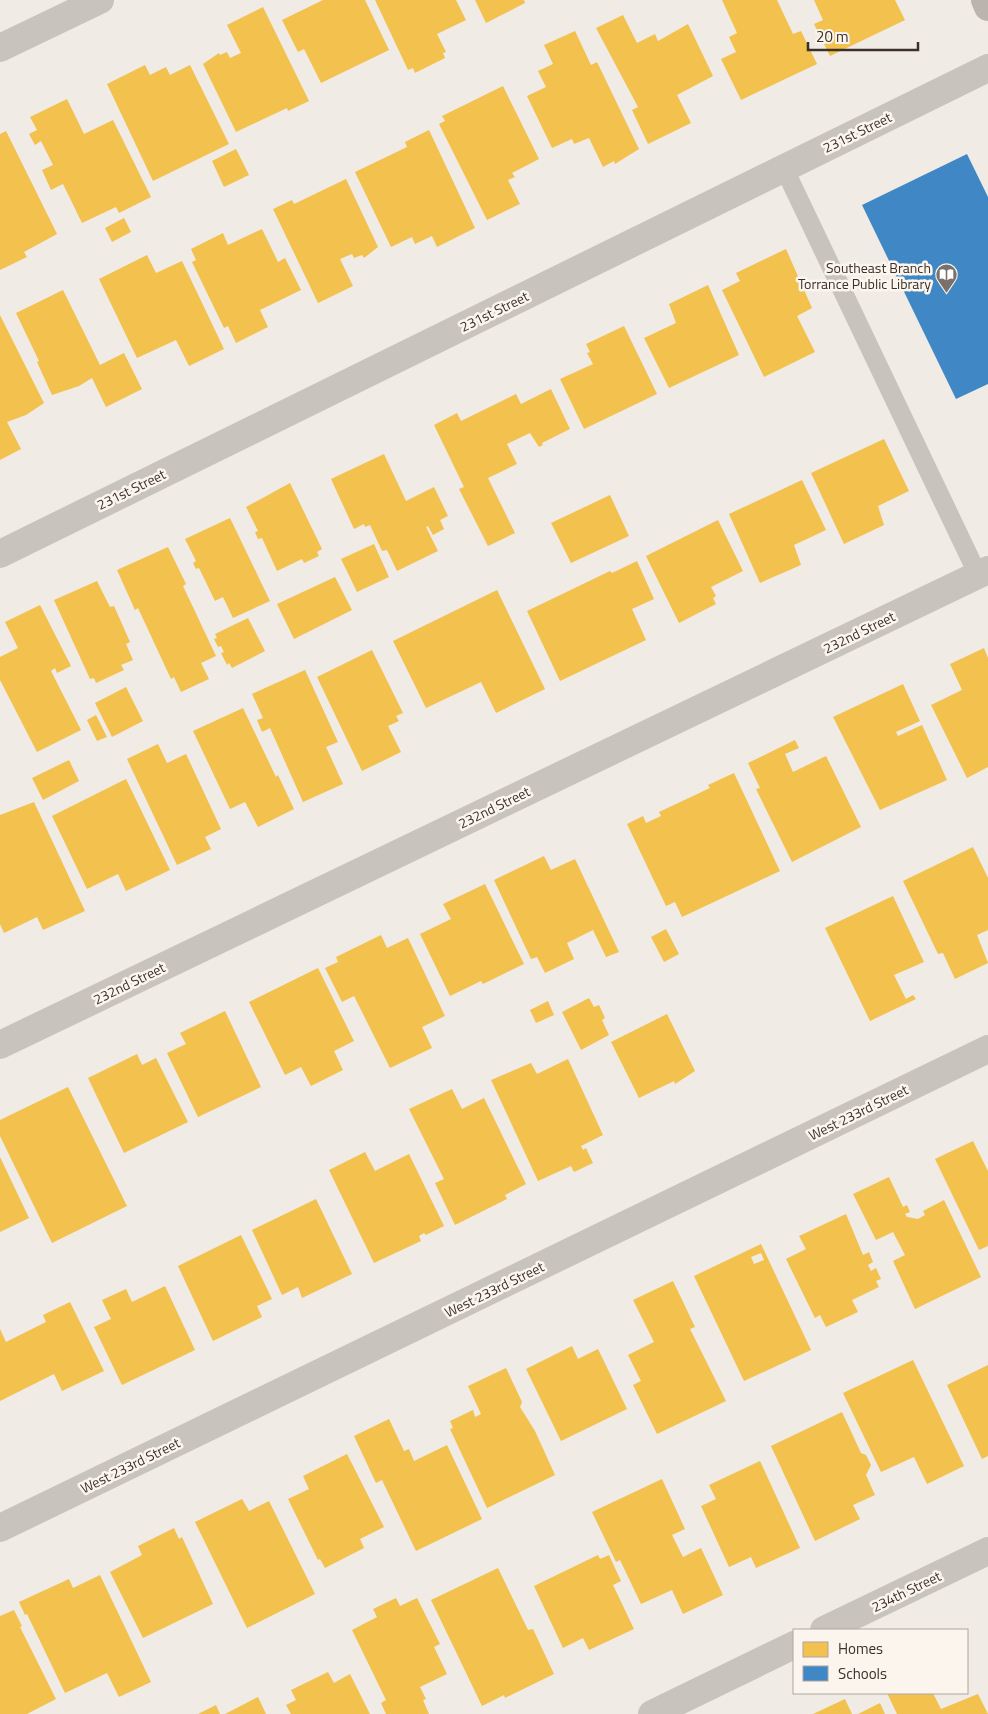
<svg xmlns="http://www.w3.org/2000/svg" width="988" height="1714" font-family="'Titillium Web',sans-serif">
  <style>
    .homes { fill: #f2c14e; fill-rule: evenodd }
    .schools { fill: #3f88c5 }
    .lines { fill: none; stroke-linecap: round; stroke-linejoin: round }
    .lane { stroke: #c9c3be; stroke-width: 19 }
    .street { stroke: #c9c3be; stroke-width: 28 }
    .secondary { stroke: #bab3ae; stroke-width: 28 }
    .labels { text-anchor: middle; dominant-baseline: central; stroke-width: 5; stroke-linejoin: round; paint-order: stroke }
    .street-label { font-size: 14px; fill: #3b302b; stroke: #fbf5ee }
    .poi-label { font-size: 14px; fill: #3b302b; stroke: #fbf5ee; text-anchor: end }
  </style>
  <rect width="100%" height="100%" fill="#f0ebe5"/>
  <g class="homes">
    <path d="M323 0H365L389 50 321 83 304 49 298 52 282 20Z"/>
    <path d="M375 0H456L466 20 437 34 446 52 443 53 445 58 415 73 413 68 408 70Z"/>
    <path d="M475 0H524L525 3 486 23Z"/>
    <path d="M722 0H777L793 34 801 31 817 64 741 100 721 59 736 52 729 37 737 33Z"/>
    <path d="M814 0H895L905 20 830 56 814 24 823 20Z"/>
    <path d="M263 7 309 101 288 111 287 108 236 132 203 64 219 53 220 55 227 52 230 58 241 53 227 25Z"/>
    <path d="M623 15 637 43 655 34 658 41 688 24 713 76 677 95 691 123 648 144 632 110 638 107 596 28Z"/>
    <path d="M575 31 591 65 597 62 639 149 615 164 614 161 603 167 589 138 574 144 572 139 552 148 527 96 546 87 538 71 553 64 544 45Z"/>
    <path d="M145 65 150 75 166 67 170 75 190 65 229 144 153 181 107 84Z"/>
    <path d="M503 86 539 159 512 173 515 177 508 180 520 204 487 220 439 124 445 121 442 116Z"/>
    <path d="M67 99 84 134 113 120 151 197 119 213 116 207 82 223 63 184 51 190 42 170 53 165 41 141 35 145 29 134 37 130 30 117Z"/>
    <path d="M429 130 475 228 437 247 432 236 415 244 412 237 391 247 355 172 407 147 405 142Z"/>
    <path d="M6 131 57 234 24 252 27 257 0 270V134Z"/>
    <path d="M236 149 249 175 224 187 212 161Z"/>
    <path d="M346 179 378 247 364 258 362 255 354 258 352 254 340 259 353 286 318 303 273 209 292 200 294 204Z"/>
    <path d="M124 218 131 232 112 242 105 228Z"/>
    <path d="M262 229 278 262 285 258 301 290 260 310 268 327 236 343 228 326 224 328 192 262 196 260 191 249 223 233 228 245Z"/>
    <path d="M786 249 812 308 797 316 815 352 764 377 722 290 740 281 736 273Z"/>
    <path d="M147 255 156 273 182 261 224 349 189 366 176 340 137 358 99 279Z"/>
    <path d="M708 285 739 355 669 388 644 338 676 323 669 304Z"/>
    <path d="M63 290 100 365 124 353 142 389 106 407 92 378 79 386 52 395 37 362 39 361 16 313Z"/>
    <path d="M0 315 44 403 26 415 7 422 21 449 0 460Z"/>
    <path d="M624 326 657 394 584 429 560 379 593 364 587 353 590 352 586 344Z"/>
    <path d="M551 389 570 429 542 443 543 445 539 447 530 433 507 444 517 464 488 478 515 533 488 546 459 489 464 487 434 425 457 413 461 421 516 394 521 404Z"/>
    <path d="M884 439 909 491 878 506 884 525 844 544 811 473Z"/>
    <path d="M384 454 406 501 434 487 448 516 440 520 444 529 433 535 428 526 426 527 438 551 397 571 387 550 382 551 370 525 365 527 364 524 354 529 331 479Z"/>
    <path d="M802 480 826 530 794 545 801 565 760 583 729 514Z"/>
    <path d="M290 483 322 549 317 552 319 556 304 563 302 559 277 571 262 538 258 539 255 532 258 531 246 507Z"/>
    <path d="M610 495 629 536 571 563 551 523Z"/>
    <path d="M230 518 270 601 233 618 223 597 215 601 199 568 196 569 193 563 196 561 185 539Z"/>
    <path d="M718 520 743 571 711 587 716 596 713 598 716 604 679 623 646 556Z"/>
    <path d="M374 544 389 577 357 592 341 559Z"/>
    <path d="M168 547 186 584 183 586 216 656 201 663 209 679 181 692 174 677 171 679 138 608 135 610 117 570Z"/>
    <path d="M637 561 654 599 632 609 646 640 560 681 527 611 610 571 612 573Z"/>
    <path d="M335 577 352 610 294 639 277 604Z"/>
    <path d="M97 581 110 607 114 606 130 642 126 644 133 660 121 665 124 670 96 683 94 678 90 679 54 600Z"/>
    <path d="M497 590 545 689 496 713 481 682 426 708 393 641Z"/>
    <path d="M40 605 71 666 57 673 55 668 51 671 81 730 37 752 0 680V657L18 648 5 622Z"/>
    <path d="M248 618 265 651 232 668 229 663 227 665 221 653 224 652 221 646 218 647 214 639 217 638 215 634Z"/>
    <path d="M984 648 988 658V767L967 778 931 705 962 690 950 664Z"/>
    <path d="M372 650 403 713 396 716 399 721 388 726 401 752 362 771 317 677Z"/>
    <path d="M305 670 338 742 326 747 343 784 303 802 270 728 262 732 257 720 263 718 252 694Z"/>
    <path d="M903 684 920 721 896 732 898 736 922 725 947 780 880 810 833 717Z"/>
    <path d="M126 687 143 721 112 737 95 703Z"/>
    <path d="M243 708 276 777 278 775 294 809 258 827 245 802 230 809 193 731Z"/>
    <path d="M96 715 107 737 97 741 87 720Z"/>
    <path d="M795 740 799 748 785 754 793 772 826 756 861 827 792 862 756 789 760 788 748 763Z"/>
    <path d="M158 744 167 763 186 754 221 829 205 837 211 849 177 865 127 759Z"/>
    <path d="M69 760 79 781 43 800 32 778Z"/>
    <path d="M734 773 780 871 682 917 675 902 666 906 627 824 643 816 646 823 661 816 659 812 710 788 708 785Z"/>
    <path d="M126 779 170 870 126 891 118 874 87 889 52 816Z"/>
    <path d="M34 802 85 911 43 930 37 917 4 933 0 924V815Z"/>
    <path d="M973 847 988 878V930L977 935 988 963 955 979 943 953 938 954 903 881Z"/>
    <path d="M544 856 551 870 575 859 619 952 606 957 593 930 567 943 574 959 545 973 537 957 531 959 494 880Z"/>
    <path d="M485 884 524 964 483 984 481 981 450 996 420 934 451 919 443 904Z"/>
    <path d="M893 896 924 962 894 975 906 999 913 995 916 999 870 1021 825 928Z"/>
    <path d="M666 929 679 954 664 962 651 937Z"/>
    <path d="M381 935 387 948 408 938 445 1016 422 1027 432 1048 390 1068 354 996 342 1002 325 968 338 962 336 957Z"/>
    <path d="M318 968 354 1041 334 1051 343 1070 311 1086 301 1067 285 1075 249 1002Z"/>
    <path d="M589 998 594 1007 599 1005 605 1018 602 1020 609 1035 581 1050 562 1012Z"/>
    <path d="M548 1001 554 1015 536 1023 530 1010Z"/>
    <path d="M225 1011 261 1087 198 1117 167 1053 186 1044 180 1033Z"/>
    <path d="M667 1014 695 1071 675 1084 674 1081 639 1098 611 1042Z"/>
    <path d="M137 1054 142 1065 156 1058 188 1122 124 1153 88 1078Z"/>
    <path d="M568 1059 603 1135 581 1146 583 1150 586 1148 593 1163 574 1172 571 1166 538 1181 491 1080 531 1063 537 1074Z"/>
    <path d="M68 1087 127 1206 52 1243 0 1136V1120Z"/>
    <path d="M452 1089 462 1109 484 1098 526 1184 505 1195 507 1199 455 1225 435 1183 444 1179 409 1109Z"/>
    <path d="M973 1141 988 1171V1246L979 1250 935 1159Z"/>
    <path d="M365 1152 375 1171 409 1154 444 1226 426 1235 424 1233 419 1236 421 1241 374 1263 329 1170Z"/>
    <path d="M0 1157 29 1218 0 1232Z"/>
    <path d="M889 1177 903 1207 907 1205 910 1212 905 1214 907 1217 918 1219 925 1215 923 1211 944 1200 981 1277 915 1309 893 1261 905 1255 893 1232 876 1240 853 1194Z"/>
    <path d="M316 1199 352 1274 302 1298 298 1287 282 1295 252 1230Z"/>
    <path d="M846 1214 863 1255 869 1252 873 1262 868 1265 871 1271 876 1268 881 1279 876 1281 879 1287 852 1300 858 1312 826 1327 820 1315 815 1318 786 1259 806 1249 799 1236Z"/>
    <path d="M241 1235 272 1299 257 1306 262 1317 213 1341 178 1266Z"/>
    <path d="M761 1244 811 1350 744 1381 694 1276ZM761 1253 764 1260 754 1264 751 1257Z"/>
    <path d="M673 1281 695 1327 690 1329 726 1401 657 1434 633 1385 641 1381 628 1355 654 1342 633 1300Z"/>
    <path d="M165 1286 195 1350 122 1385 94 1327 111 1319 102 1300 126 1289 132 1302Z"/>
    <path d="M70 1302 104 1371 62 1391 54 1374 0 1401V1329L6 1342 46 1322 43 1315Z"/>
    <path d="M572 1346 578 1359 598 1349 627 1409 561 1441 526 1369Z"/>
    <path d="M913 1360 964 1466 927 1484 914 1457 881 1472 843 1393Z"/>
    <path d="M988 1365V1456L982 1459 947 1385Z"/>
    <path d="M506 1368 522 1402 520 1407 535 1431 555 1475 487 1508 450 1429 453 1428 450 1421 473 1410 475 1417 481 1414 468 1386Z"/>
    <path d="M842 1412 861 1453 866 1455 871 1465 866 1475 875 1495 853 1505 860 1519 815 1541 771 1446Z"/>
    <path d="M389 1419 404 1451 409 1449 414 1461 447 1445 482 1519 416 1551 382 1480 376 1483 354 1436Z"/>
    <path d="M347 1454 384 1527 360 1539 364 1548 325 1568 320 1559 318 1560 288 1499 309 1489 303 1476Z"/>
    <path d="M760 1461 800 1548 756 1568 751 1557 729 1567 701 1506 716 1499 709 1485Z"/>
    <path d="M662 1479 685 1529 672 1535 683 1557 701 1548 723 1595 683 1614 672 1590 641 1604 620 1560 616 1562 592 1512Z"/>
    <path d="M242 1499 249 1511 269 1501 315 1594 247 1628 195 1522Z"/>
    <path d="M174 1528 179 1539 182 1537 213 1604 143 1638 110 1572 142 1555 138 1546Z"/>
    <path d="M598 1555 600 1559 609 1555 621 1581 613 1585 634 1629 589 1650 583 1638 563 1648 534 1586Z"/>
    <path d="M498 1568 528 1630 533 1629 554 1674 505 1698 504 1695 482 1706 431 1600Z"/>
    <path d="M100 1575 151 1682 119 1697 107 1673 65 1693 27 1614 25 1615 19 1602 69 1579 73 1588Z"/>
    <path d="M396 1598 400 1606 417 1598 440 1644 434 1647 447 1674 420 1687 426 1699 423 1700 429 1714H386L381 1703 386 1700 352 1630 377 1617 373 1609Z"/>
    <path d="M14 1610 22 1626 20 1627 56 1699 27 1714H0V1616Z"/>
    <path d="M328 1672 334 1683 350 1674 370 1714H291L286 1705 296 1700 291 1690Z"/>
    <path d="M887 1693H933L941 1709 978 1694 988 1714H897Z"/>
    <path d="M258 1697 266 1714H225Z"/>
    <path d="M845 1699 852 1714H813Z"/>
    <path d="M880 1703 885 1714H858Z"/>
    <path d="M216 1705 220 1714H198Z"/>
  </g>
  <path class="schools" d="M967 154 988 197V384L956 399 862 205Z"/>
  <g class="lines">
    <path class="lane" d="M784 168 978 575"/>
    <g class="street">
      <path d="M0 48 100 0"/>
      <path d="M0 554 988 68"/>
      <path d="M0 1045 988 570"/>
      <path d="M0 1528 988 1049"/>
      <path d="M824 1630 988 1551"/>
      <path d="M652 1714 794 1645"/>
    </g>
    <path class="secondary" d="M985 0 988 7"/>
  </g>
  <defs>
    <symbol id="library-pin" viewBox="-11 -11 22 30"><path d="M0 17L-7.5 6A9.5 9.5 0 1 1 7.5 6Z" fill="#7a716c" stroke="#fbf5ee"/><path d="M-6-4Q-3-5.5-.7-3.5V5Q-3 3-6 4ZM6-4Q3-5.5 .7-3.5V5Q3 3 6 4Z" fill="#fff"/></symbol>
  </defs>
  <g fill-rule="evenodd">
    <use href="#library-pin" x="934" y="262" width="25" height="34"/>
  </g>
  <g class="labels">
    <g class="street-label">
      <text transform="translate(857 132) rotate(-26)">231st Street</text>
      <text transform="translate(494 311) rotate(-26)">231st Street</text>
      <text transform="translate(131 489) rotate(-26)">231st Street</text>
      <text transform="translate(859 632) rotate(-26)">232nd Street</text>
      <text transform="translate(494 807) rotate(-26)">232nd Street</text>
      <text transform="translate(129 983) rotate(-26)">232nd Street</text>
      <text transform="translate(858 1112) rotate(-26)">West 233rd Street</text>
      <text transform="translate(494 1289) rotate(-26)">West 233rd Street</text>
      <text transform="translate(130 1465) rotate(-26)">West 233rd Street</text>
      <text transform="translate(906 1591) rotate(-26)">234th Street</text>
    </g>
    <g class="poi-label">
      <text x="931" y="267">Southeast Branch<tspan x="931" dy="16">Torrance Public Library</tspan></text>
    </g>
  </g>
  <rect x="793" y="1629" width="175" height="65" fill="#fbf5ee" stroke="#aea6a0"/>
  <rect x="803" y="1642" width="25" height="15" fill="#f2c14e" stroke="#aea6a0"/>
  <text x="838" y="1654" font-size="15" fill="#3b302b">Homes</text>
  <rect x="803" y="1666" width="25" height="15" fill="#3f88c5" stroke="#aea6a0"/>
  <text x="838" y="1679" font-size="15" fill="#3b302b">Schools</text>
  <path d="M808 42v8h110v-8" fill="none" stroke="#3b302b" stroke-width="2.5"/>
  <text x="816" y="42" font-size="15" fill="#3b302b" stroke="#fbf5ee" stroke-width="4" paint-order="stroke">20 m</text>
</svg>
